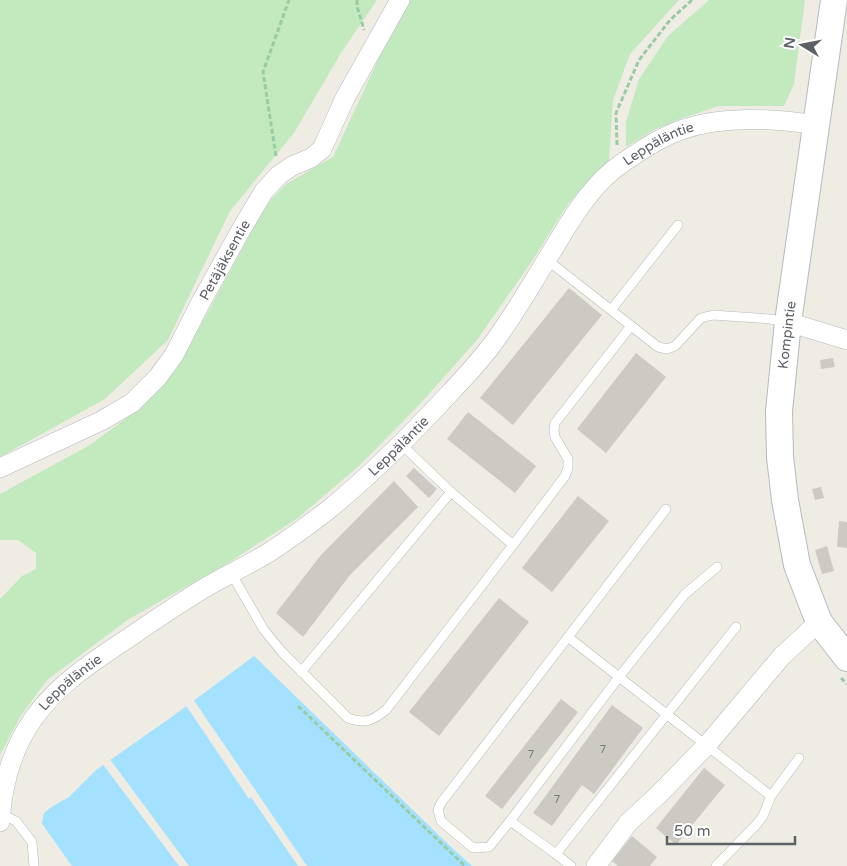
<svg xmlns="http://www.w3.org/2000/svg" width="847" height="866" font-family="'Varela Round',sans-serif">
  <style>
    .green { fill: #c3e9bf }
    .water { fill: #a4e1ff }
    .pier { fill: #efece4 }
    .building { fill: #cdc9c3 }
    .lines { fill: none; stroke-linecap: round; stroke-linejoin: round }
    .lane-casing { stroke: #b5b8bc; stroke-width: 10 }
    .street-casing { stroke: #b5b8bc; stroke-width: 20 }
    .secondary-casing { stroke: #b5babf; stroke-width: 28 }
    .path { stroke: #99cca2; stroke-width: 3; stroke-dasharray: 5 2.5; stroke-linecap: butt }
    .lane { stroke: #fff; stroke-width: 9 }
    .street { stroke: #fff; stroke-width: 19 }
    .secondary { stroke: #fff; stroke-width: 26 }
    .labels { text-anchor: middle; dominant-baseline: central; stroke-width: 4; stroke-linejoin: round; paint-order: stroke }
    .number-label { font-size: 11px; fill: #787b7d }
    .street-label { font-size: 14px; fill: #5c6166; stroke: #fff }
  </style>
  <rect width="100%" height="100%" fill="#efece4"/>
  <g class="green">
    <path d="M0 0H377L341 53 294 133 230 211 168 340 105 399 0 457Z"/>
    <path d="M409 0H679L630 54 613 100 609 160 568 204 532 261 477 340 419 405 360 465 298 518 228 563 129 619 47 680 20 717 0 755V599L22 576 36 569V553L18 540H0V494L90 445 140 408 177 369 266 205 286 184 333 157 399 15Z"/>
    <path d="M709 0H805L794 84 784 106H719L680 119 654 130 626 147V122L639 79 668 36Z"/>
  </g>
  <path class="water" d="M254 656 449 845 472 866H69L41 827 44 813 53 806 69 797 96 770 173 716Z"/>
  <g class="pier">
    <path d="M193 699 307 866H298L251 797 249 799 185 704Z"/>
    <path d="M109 758 189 866H179L102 763Z"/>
    <path d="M40 821 72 866H66L39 829Z"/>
  </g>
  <g class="building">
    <path d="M569 288 602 315 513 425 480 398Z"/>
    <path d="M636 353 666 377 606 453 577 429Z"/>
    <path d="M833 358 835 367 821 369 820 360Z"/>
    <path d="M468 412 536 466 515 493 447 439Z"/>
    <path d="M414 468 437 489 429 498 406 476Z"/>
    <path d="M394 481 418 507 350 575 303 637 276 613 321 555Z"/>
    <path d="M821 487 824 498 815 500 812 489Z"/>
    <path d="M578 496 609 521 552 592 522 568Z"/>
    <path d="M839 521 847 522V548L837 547Z"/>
    <path d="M827 546 834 571 822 574 815 550Z"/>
    <path d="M499 598 529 622 439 736 409 712Z"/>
    <path d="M561 699 578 712 502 809 485 796Z"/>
    <path d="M612 705 643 728 594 794 582 785 552 826 533 813Z"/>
    <path d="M704 768 725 785 676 845 656 828Z"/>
    <path d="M632 836 657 857 650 866H618L612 861Z"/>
  </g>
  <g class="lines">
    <defs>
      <g id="lane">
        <path d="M546 259 658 347 667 349 675 346 701 318 713 315 770 319 786 322"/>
        <path d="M611 310 678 225"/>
        <path d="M401 444 451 492"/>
        <path d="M666 509 568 637 771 796"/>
        <path d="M513 545 565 476 568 468V459L555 437 554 430 555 423 631 326"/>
        <path d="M231 573 264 630 282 652 348 718C365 724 372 721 386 710L513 545 451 492 301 672"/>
        <path d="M568 637 441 803 438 810 441 821 473 848 489 847 510 821 556 854 736 627"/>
        <path d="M1 814 16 821 32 842 34 866"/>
        <path d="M510 821 619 677 685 594 717 567"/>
        <path d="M556 854 571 866"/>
        <path d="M716 866 756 825 763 816 771 796 799 758"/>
      </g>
      <g id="street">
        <path d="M788 322 847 340"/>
        <path id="s1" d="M0 468 101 421 132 403 158 377 174 355 201 302 242 228 264 191 279 175 292 166 311 158 322 149 345 98 400 0"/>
        <path id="s2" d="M0 822C2 790 10 757 26 730 49 690 89 664 127 639 150 623 174 607 198 592 220 578 245 567 268 553 288 540 310 524 328 510 371 475 410 436 448 395 466 376 484 357 499 335 521 304 540 270 560 238 576 211 595 182 621 164 640 151 659 138 681 130 723 115 772 118 816 125"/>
        <path d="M596 866 628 823 658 795 707 745 782 656 819 622"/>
      </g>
      <path id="secondary" d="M834 0 788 322 779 411 780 457 785 500 797 565 819 622 847 658"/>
    </defs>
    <use href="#lane" class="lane-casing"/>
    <use href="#street" class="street-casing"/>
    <use href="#secondary" class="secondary-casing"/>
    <g class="path">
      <path d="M357 0V6L364 30"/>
      <path d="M617 145 616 113 639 60 670 20 692 0"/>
      <path d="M276 156 263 72 289 0"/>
      <path d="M841 678 847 684"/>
      <path d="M298 706 465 866"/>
    </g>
    <use href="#lane" class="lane"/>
    <use href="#street" class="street"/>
    <use href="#secondary" class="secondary"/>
  </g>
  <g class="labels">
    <g class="number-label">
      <text x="603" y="749">7</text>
      <text x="531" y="754">7</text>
      <text x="557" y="799">7</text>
    </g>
    <g class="street-label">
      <text stroke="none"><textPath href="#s2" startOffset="972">Leppäläntie</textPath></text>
      <text stroke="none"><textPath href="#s1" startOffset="319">Petäjäksentie</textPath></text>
      <text transform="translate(787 335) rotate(-83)">Kompintie</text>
      <text stroke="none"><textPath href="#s2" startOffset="568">Leppäläntie</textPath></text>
      <text stroke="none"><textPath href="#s2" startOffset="162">Leppäläntie</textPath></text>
    </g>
  </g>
  <g transform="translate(802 45) rotate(280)" stroke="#ffffff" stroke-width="4" paint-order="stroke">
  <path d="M0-4L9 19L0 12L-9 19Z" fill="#5c6166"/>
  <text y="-8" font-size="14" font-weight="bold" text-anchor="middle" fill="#5c6166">N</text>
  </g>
  <path d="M667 836v8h128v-8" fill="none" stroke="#5c6166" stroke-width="2.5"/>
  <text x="674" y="836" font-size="15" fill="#5c6166" stroke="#ffffff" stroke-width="4" paint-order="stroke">50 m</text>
</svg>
